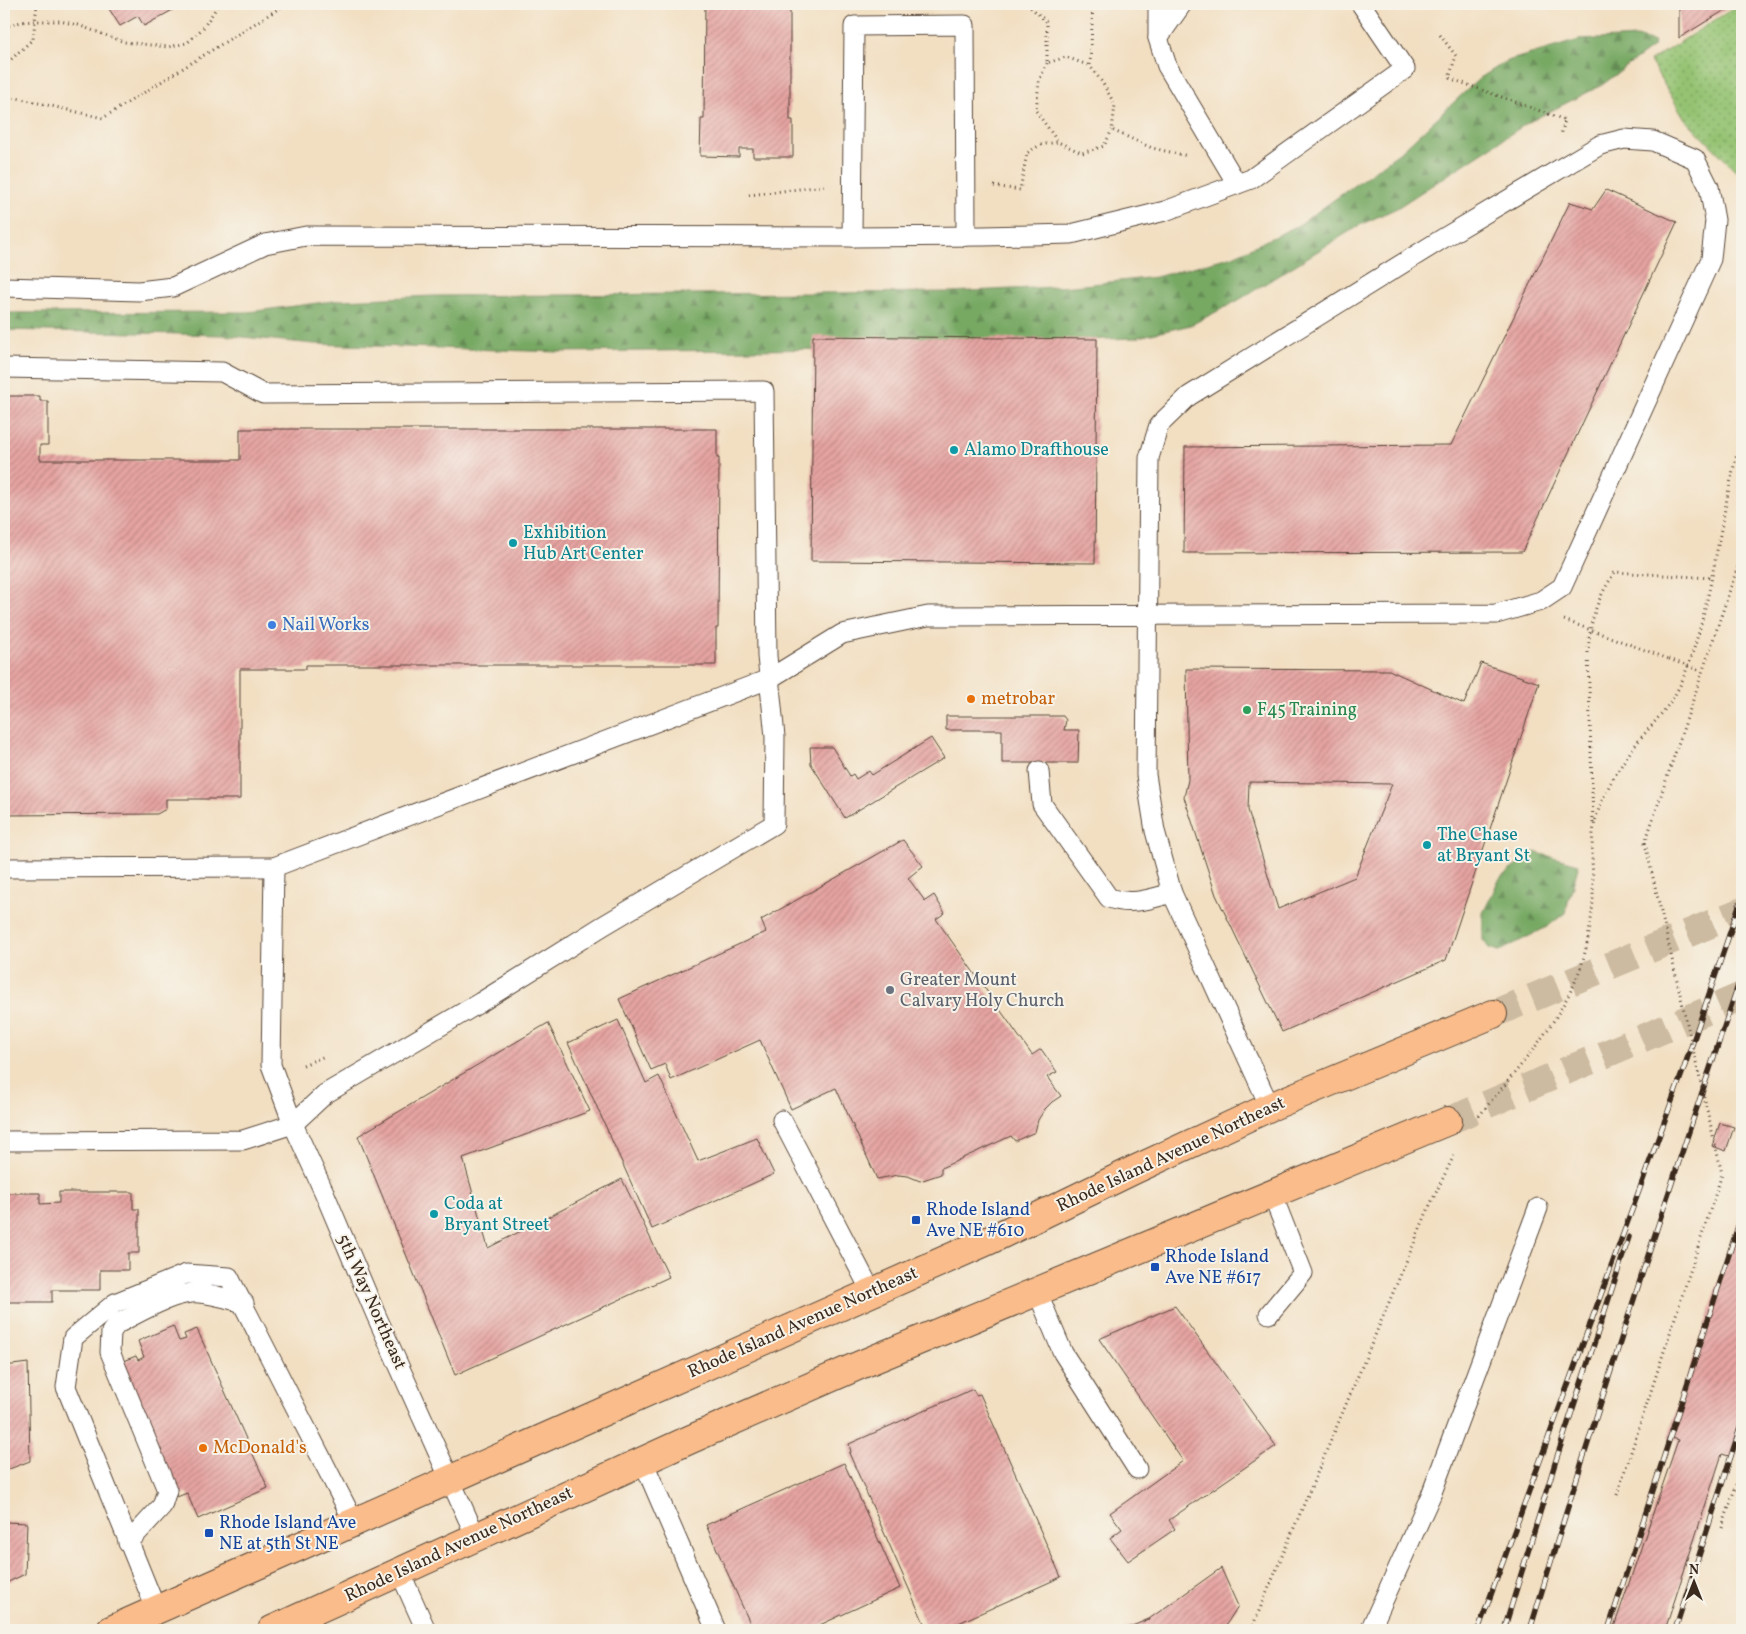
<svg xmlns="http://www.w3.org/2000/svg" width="1746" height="1634" font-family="Vollkorn,serif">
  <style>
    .forest { fill: url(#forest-firs); stroke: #596a41 }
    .park { fill: url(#park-dots); stroke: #687648 }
    .building { fill: url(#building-hatch); fill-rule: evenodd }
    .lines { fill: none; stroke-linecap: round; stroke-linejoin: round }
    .primary-tunnel { stroke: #cdbba1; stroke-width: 28; stroke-dasharray: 28 14; stroke-linecap: butt }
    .service-casing { stroke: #564537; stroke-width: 21 }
    .primary-casing { stroke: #564537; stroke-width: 30 }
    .path { stroke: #564537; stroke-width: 3; stroke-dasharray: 1 4; stroke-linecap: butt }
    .service { stroke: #fff; stroke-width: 19 }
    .primary { stroke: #f9bc8a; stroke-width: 28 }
    .rail-casing { stroke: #3b2a1e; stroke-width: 5.5 }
    .rail { stroke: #f7f3e8; stroke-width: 4; stroke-dasharray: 11; stroke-linecap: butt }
    .path-bridge { stroke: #564537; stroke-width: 3; stroke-dasharray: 1 4; stroke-linecap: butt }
    .culture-dot { fill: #0f9aa8; stroke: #f7f3e8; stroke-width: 2 }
    .shop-dot { fill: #3f7fe0; stroke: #f7f3e8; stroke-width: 2 }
    .food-dot { fill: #e8710a; stroke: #f7f3e8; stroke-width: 2 }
    .leisure-dot { fill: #2e9e5b; stroke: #f7f3e8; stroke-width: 2 }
    .worship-dot { fill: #6b7280; stroke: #f7f3e8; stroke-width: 2 }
    .transit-dot { fill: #1a4fb4; stroke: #f7f3e8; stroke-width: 2 }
    .labels { text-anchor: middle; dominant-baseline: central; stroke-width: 4; stroke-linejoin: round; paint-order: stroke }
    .culture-label { font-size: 18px; fill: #0d838f; stroke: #f7f3e8; text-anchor: start }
    .shop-label { font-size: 18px; fill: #366cbe; stroke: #f7f3e8; text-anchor: start }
    .food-label { font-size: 18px; fill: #c56008; stroke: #f7f3e8; text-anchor: start }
    .leisure-label { font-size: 18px; fill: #27864d; stroke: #f7f3e8; text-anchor: start }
    .worship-label { font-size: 18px; fill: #5b616d; stroke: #f7f3e8; text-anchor: start }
    .street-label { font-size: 18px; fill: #3b2a1e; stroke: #f7f3e8 }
    .transit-label { font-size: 18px; fill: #164399; stroke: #f7f3e8; text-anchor: start }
  </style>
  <defs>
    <pattern id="forest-firs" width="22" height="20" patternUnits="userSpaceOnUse" patternTransform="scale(1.25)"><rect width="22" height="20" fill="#77a964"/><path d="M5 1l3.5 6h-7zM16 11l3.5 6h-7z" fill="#638a52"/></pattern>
    <pattern id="park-dots" width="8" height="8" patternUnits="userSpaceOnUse" patternTransform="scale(1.25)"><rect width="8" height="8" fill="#94c372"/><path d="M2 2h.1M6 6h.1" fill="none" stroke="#7a9f5d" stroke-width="1.8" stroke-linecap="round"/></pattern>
    <pattern id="building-hatch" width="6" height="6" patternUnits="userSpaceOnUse" patternTransform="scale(1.25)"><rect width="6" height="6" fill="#e6a4a2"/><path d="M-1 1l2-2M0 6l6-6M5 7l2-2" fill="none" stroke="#bc8683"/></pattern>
  </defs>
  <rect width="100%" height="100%" fill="#f7f3e8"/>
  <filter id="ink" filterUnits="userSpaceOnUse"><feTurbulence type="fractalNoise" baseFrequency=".02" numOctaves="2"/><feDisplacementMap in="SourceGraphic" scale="10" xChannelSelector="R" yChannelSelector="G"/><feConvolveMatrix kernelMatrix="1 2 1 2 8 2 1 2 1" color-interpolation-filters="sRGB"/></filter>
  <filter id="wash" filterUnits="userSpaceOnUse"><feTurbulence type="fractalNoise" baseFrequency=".0096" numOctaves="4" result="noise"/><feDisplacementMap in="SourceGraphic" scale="20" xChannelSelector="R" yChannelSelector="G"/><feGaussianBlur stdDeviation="1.12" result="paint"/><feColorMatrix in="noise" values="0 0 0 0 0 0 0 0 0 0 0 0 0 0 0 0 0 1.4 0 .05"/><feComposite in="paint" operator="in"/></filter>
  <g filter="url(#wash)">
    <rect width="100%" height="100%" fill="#f2dfc2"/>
    <g class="forest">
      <path d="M1637 37 1654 42 1653 47 1602 85 1529 122 1397 208 1360 225 1237 301 1191 325 1134 338 844 349 558 352 314 344 222 335 4 330V313L248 312 341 300 433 296 950 292 1074 286 1156 277 1233 256 1299 225 1399 153 1480 78 1507 61 1579 40Z"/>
      <path d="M1534 852 1579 864 1565 913 1547 927 1504 949 1499 951 1489 948 1483 940V913L1500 878Z"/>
    </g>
    <path class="park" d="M1740 4H1742V173L1740 175 1685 119 1650 61Z"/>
    <g id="blocks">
      <g class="building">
        <path d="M106 4H183L144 26 138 16 120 26Z"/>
        <path d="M705 4H790V120H793V157H753V149H739V157L700 156 701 119H704Z"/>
        <path d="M1679 4H1735L1679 38Z"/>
        <path d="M1606 190 1677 222 1522 552 1184 553 1185 447 1451 445 1570 202 1593 209Z"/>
        <path d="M813 336 1097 339 1095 563 811 561Z"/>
        <path d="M4 396H40V401H48V445H40V460H240V429H717V458H719L718 628H716V665H306V669H240V799H166V809L157 814 4 815Z"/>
        <path d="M1481 663 1539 683 1446 960 1282 1032 1216 895 1184 797 1188 780 1186 669 1389 670 1464 704ZM1249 782 1392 784 1355 877 1278 909 1248 810Z"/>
        <path d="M946 716H1063L1066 720 1064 730H1079L1078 763H1002V730H946Z"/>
        <path d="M931 738 944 758 845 818 811 764 810 747H832L850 776 853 774 856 779 869 771 872 775Z"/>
        <path d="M903 840 923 866 908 878 925 901 934 895 945 913 936 919 1032 1055 1041 1049 1057 1072 1047 1077 1061 1096 1052 1102 1045 1109 1038 1120 1035 1132 1015 1141 1011 1136 941 1168V1174L920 1181 908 1176 898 1175 877 1179 836 1088 791 1109 760 1040 671 1080 665 1064 651 1070 619 999 766 932 761 920Z"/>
        <path d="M618 1020 646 1083 659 1076 698 1161 757 1138 774 1174 652 1229 568 1043Z"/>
        <path d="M548 1023 590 1111 463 1158 488 1248 622 1179 669 1277 455 1375 358 1136Z"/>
        <path d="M1720 1123 1734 1127 1726 1151 1712 1146Z"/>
        <path d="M59 1192H133V1209H139V1253H128V1270H100V1290H52V1302H4V1193H40V1204L59 1203Z"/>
        <path d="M1742 1211V1427L1732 1457 1722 1454 1665 1630H1613L1678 1440 1668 1437Z"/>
        <path d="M1175 1306 1276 1446 1169 1520 1175 1529 1128 1561 1110 1538 1122 1529 1110 1513 1183 1461 1099 1339Z"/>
        <path d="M173 1326 179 1341 186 1339 184 1334 197 1329 268 1488 198 1519 187 1493 177 1497 138 1407 123 1361 136 1356 138 1360 144 1357 138 1341Z"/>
        <path d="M28 1363 30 1461 4 1471V1366Z"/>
        <path d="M973 1389 976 1395 980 1394 1061 1577 943 1630H927L849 1453 851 1452 849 1444Z"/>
        <path d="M844 1463 900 1588 809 1630H753L706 1525Z"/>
        <path d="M4 1519 6 1522 27 1523 25 1574 4 1584Z"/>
        <path d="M1221 1568 1238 1606 1223 1630H1123L1149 1619Z"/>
      </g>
    </g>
  </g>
  <g filter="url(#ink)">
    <use href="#blocks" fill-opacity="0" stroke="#564537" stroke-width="1"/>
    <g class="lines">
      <g class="primary-tunnel">
        <path d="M1493 1014 1742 911"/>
        <path d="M1448 1121 1742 996"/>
      </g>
      <defs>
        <g id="service">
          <path d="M1158 4V38L1167 66 1237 184"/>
          <path d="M1158 38 1182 4"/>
          <path d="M852 237 854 26 965 25 966 236"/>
          <path d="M4 287 139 291 173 287 265 244 306 236 852 237 984 236 1071 234 1165 211 1251 179 1405 69 1361 4"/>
          <path d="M4 368 222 372 263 394 764 391 767 656 775 737 774 824 601 927 481 1002 325 1094 293 1124 243 1140 4 1141"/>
          <path d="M1039 771 1042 804 1109 898C1131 906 1150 899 1172 893"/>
          <path d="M4 868 274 867"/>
          <path d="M782 1120 872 1293"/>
          <path d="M1037 1291 1063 1353 1137 1469"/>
          <path d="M1269 1314 1303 1273 1272 1194"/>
          <path d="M643 1461 716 1630"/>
          <path d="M476 1537 376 1315 324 1192 293 1124 271 1065 274 867 769 679 842 634 928 616 1496 614 1541 601 1562 587 1711 259 1715 220 1709 187 1695 159 1653 141 1624 139 1600 145 1442 239 1189 396 1159 425 1149 458 1146 775 1155 831 1172 893 1270 1107"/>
          <path d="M128 1543 162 1506 167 1490 110 1352 111 1332 117 1324C139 1313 174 1291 199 1293 214 1294 229 1299 244 1303"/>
          <path d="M400 1572 426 1630"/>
          <path d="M156 1609 66 1387 73 1338 115 1303 186 1274 229 1277 354 1522"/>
          <path d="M1370 1630 1431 1495 1538 1208"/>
        </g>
        <g id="primary">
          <path d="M111 1630 990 1240 1134 1170 1270 1107 1493 1014"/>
          <path d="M272 1630 689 1440 860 1365 1448 1121"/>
        </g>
      </defs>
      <use href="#service" class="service-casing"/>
      <use href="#primary" class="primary-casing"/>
      <g class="path">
        <path d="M1027 4 1047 22V63L1066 57 1090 66"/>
        <path d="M1093 4 1090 66 1102 82 1115 105 1112 130 1152 148 1188 156"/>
        <path d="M4 27 21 22 36 21H60L78 25 124 42 168 47 187 43 203 28 219 4"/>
        <path d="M1440 35 1456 56 1449 78 1565 120 1561 135"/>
        <path d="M1047 63 1039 81 1036 111 1058 142 1082 153 1104 146 1112 130"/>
        <path d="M4 66 33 39 37 4"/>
        <path d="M4 95 103 118 286 4"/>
        <path d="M994 186 1020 190 1027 153 1040 145 1058 142"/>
        <path d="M749 195 824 186"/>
        <path d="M1564 620 1669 659"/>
        <path d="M1593 823 1588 652C1590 619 1597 599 1615 572L1712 578"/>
        <path d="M1645 843 1742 554"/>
        <path d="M303 1065 325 1056"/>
        <path d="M1479 1116C1512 1075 1549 1036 1572 988 1584 965 1589 937 1592 912 1596 880 1587 845 1597 814 1606 787 1623 761 1640 739 1656 720 1672 704 1682 681 1703 631 1712 577 1722 524 1728 495 1732 467 1742 439"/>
        <path d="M1617 1495 1722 1174"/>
        <path d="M1722 1528 1737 1482 1742 1485"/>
        <path d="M1251 1630 1430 1205 1455 1153"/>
      </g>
      <use href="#service" class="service"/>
      <use href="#primary" class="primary"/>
      <defs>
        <g id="rail">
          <path d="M1478 1630 1684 1068 1742 897"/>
          <path d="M1504 1630 1556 1460 1629 1237"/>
          <path d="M1530 1630C1597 1410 1668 1191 1742 974"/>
          <path d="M1608 1630 1742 1214"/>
          <path d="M1675 1630 1742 1422"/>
        </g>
      </defs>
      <use href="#rail" class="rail-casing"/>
      <use href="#rail" class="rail"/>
      <g class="path-bridge">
        <path d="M1669 659 1701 671"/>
        <path d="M1645 843 1722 1174"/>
      </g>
    </g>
  </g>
  <g class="culture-dot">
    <circle cx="954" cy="450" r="5"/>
    <circle cx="513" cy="543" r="5"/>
    <circle cx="1427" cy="845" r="5"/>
    <circle cx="434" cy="1214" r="5"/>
  </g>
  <circle class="shop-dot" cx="272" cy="625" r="5"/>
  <g class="food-dot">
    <circle cx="971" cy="699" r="5"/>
    <circle cx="203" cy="1448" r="5"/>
  </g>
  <circle class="leisure-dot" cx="1247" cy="710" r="5"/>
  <circle class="worship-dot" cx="890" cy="990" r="5"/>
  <g class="transit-dot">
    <rect x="911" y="1215" width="10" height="10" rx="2.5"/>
    <rect x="1150" y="1262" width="10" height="10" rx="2.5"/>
    <rect x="204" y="1528" width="10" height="10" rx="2.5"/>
  </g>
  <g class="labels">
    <g class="culture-label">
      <text x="964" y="450">Alamo Drafthouse</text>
      <text x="523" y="533">Exhibition<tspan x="523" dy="21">Hub Art Center</tspan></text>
      <text x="1437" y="835">The Chase<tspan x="1437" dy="21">at Bryant St</tspan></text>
      <text x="444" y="1204">Coda at<tspan x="444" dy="21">Bryant Street</tspan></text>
    </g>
    <g class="shop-label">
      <text x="282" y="625">Nail Works</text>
    </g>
    <g class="food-label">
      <text x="981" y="699">metrobar</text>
      <text x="213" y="1448">McDonald's</text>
    </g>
    <g class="leisure-label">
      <text x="1257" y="710">F45 Training</text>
    </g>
    <g class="worship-label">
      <text x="900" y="980">Greater Mount<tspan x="900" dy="21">Calvary Holy Church</tspan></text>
    </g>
    <g class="street-label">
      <text transform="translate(1171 1155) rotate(-25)">Rhode Island Avenue Northeast</text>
      <text transform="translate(371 1302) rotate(66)">5th Way Northeast</text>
      <text transform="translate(803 1323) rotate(-24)">Rhode Island Avenue Northeast</text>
      <text transform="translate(459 1545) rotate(-25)">Rhode Island Avenue Northeast</text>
    </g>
    <g class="transit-label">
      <text x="926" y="1210">Rhode Island<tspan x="926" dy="21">Ave NE #610</tspan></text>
      <text x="1165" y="1257">Rhode Island<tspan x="1165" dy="21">Ave NE #617</tspan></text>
      <text x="219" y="1523">Rhode Island Ave<tspan x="219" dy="21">NE at 5th St NE</tspan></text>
    </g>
  </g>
  <rect width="1746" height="1634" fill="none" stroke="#f7f3e8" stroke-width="20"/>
  <g transform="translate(1694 1582)" stroke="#f7f3e8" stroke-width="4" paint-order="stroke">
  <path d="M0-4L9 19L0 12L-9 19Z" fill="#3b2a1e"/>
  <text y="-8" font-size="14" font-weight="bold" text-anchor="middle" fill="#3b2a1e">N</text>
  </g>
</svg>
